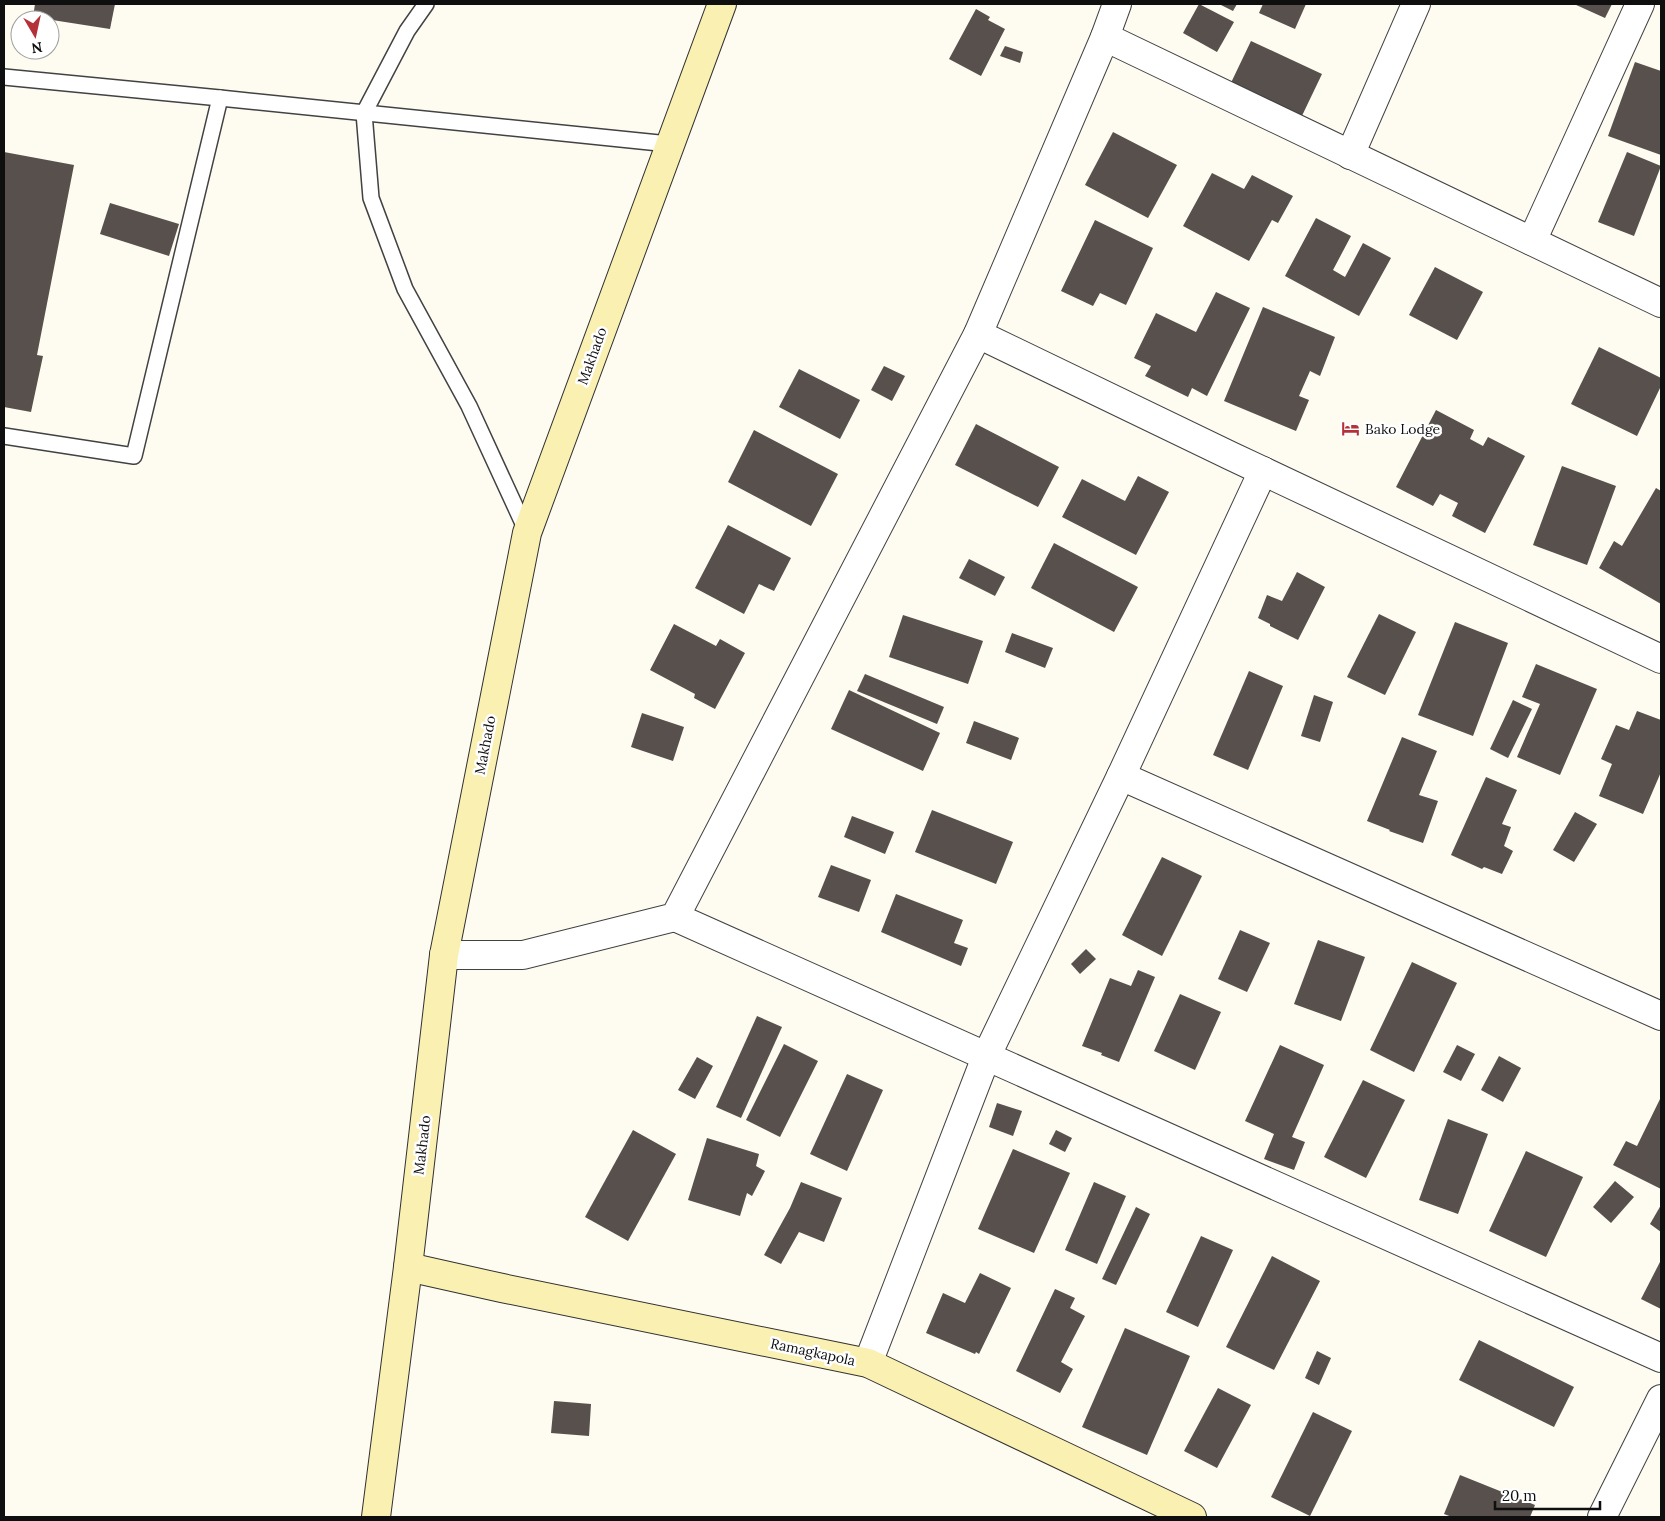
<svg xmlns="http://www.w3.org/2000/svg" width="1665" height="1521" font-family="Lora,serif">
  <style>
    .building { fill: #57504c }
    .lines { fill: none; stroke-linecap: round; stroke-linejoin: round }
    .lane-casing { stroke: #424242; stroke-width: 18 }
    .street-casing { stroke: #424242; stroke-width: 30 }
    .secondary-casing { stroke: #313131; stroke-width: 30 }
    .lane { stroke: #fff; stroke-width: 15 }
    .street { stroke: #fff; stroke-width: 28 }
    .secondary { stroke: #f9f0b1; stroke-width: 28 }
    .labels { text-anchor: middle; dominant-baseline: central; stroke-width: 5; stroke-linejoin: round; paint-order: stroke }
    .street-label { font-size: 14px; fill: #0f0f0f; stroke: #fff }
    .poi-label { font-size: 14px; fill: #0f0f0f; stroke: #fff; text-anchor: start }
  </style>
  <rect width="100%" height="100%" fill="#fefbf1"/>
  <g class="building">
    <path d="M35 4H115L110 29 33 17Z"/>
    <path d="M1199 4 1234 22 1217 52 1183 33Z"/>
    <path d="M1219 4H1237L1233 11Z"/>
    <path d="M1263 4H1306L1295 29 1259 13Z"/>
    <path d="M1574 4H1612L1605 18Z"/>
    <path d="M976 9 990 17 988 20 1005 29 981 76 949 59Z"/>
    <path d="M1251 41 1322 74 1299 122 1228 89Z"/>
    <path d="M1005 46 1023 52 1020 63 1000 56Z"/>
    <path d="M1635 62 1661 71V155L1608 136Z"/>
    <path d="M1113 132 1177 165 1148 218 1085 185Z"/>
    <path d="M4 152 74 165 37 355 43 356 31 412 4 407Z"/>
    <path d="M1627 152 1661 166 1634 236 1598 222Z"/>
    <path d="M1212 173 1244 189 1252 175 1293 196 1278 223 1272 220 1249 261 1183 226Z"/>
    <path d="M110 203 179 224 169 256 100 234Z"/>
    <path d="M1316 218 1351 236 1333 270 1345 277 1363 243 1391 258 1359 316 1285 276Z"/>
    <path d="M1095 220 1153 248 1126 305 1100 293 1093 306 1061 291Z"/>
    <path d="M1435 267 1483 292 1457 340 1409 315Z"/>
    <path d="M1216 292 1250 308 1207 396 1192 388 1188 397 1145 376 1151 366 1134 358 1156 313 1196 332Z"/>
    <path d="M1263 307 1335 337 1320 376 1310 371 1299 396 1309 400 1296 431 1224 401Z"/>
    <path d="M1599 347 1661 378V386L1637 436 1571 404Z"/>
    <path d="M884 366 905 376 892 401 871 390Z"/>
    <path d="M799 369 860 400 840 439 779 407Z"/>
    <path d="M1436 410 1474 430 1470 439 1483 446 1488 437 1525 456 1485 533 1452 516 1458 503 1440 494 1433 506 1396 487Z"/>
    <path d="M976 424 1059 467 1038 507 955 465Z"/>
    <path d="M754 430 838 474 811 526 728 482Z"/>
    <path d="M1562 466 1616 486 1587 565 1533 545Z"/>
    <path d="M1138 476 1169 492 1136 555 1062 517 1082 479 1125 501Z"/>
    <path d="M1656 488 1661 491V604L1599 568 1614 541 1622 546Z"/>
    <path d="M728 525 791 558 774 591 759 584 744 614 695 588Z"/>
    <path d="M1054 543 1138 587 1114 632 1031 588Z"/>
    <path d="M969 559 1005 577 995 596 959 578Z"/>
    <path d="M1297 572 1325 587 1298 640 1270 626V624L1258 618 1267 595 1282 601Z"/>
    <path d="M1379 614 1416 632 1385 695 1347 677Z"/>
    <path d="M903 615 983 641 968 684 889 657Z"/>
    <path d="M1455 622 1508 643 1473 736 1418 715Z"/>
    <path d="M674 624 716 646 720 639 745 653 715 709 694 698 695 694 650 670Z"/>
    <path d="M1012 633 1053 648 1045 668 1005 652Z"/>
    <path d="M1536 664 1597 689 1560 775 1517 757 1540 704 1522 697Z"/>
    <path d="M1249 671 1283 686 1248 770 1213 755Z"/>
    <path d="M865 674 944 707 937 724 857 691Z"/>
    <path d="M849 690 940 733 923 771 831 729Z"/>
    <path d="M1314 695 1333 702 1320 742 1301 736Z"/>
    <path d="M1513 700 1532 709 1508 758 1490 749Z"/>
    <path d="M1637 711 1661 720V772L1643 814 1599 796 1612 764 1601 759 1616 725 1629 730Z"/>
    <path d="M642 713 684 727 673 761 631 747Z"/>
    <path d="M974 721 1019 738 1011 760 966 743Z"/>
    <path d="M1402 737 1437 751 1419 795 1438 801 1423 843 1389 831 1390 830 1367 821Z"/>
    <path d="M1486 777 1517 790 1502 824 1511 827 1504 846 1513 851 1502 874 1484 867 1482 869 1451 855Z"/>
    <path d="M932 810 1013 842 996 884 915 852Z"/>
    <path d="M1575 812 1597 824 1574 862 1553 850Z"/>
    <path d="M852 816 894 832 885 854 844 837Z"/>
    <path d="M1162 857 1202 876 1162 956 1122 935Z"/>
    <path d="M831 865 871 880 859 912 818 897Z"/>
    <path d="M896 894 963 920 954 943 968 948 961 966 881 932Z"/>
    <path d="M1240 930 1270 943 1247 992 1218 979Z"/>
    <path d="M1318 940 1365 957 1341 1021 1294 1004Z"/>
    <path d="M1086 949 1096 959 1080 974 1071 964Z"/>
    <path d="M1412 962 1457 983 1414 1072 1370 1050Z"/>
    <path d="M1138 970 1155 977 1119 1062 1101 1055 1102 1053 1082 1046 1110 978 1131 986Z"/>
    <path d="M1180 994 1221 1012 1195 1070 1154 1051Z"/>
    <path d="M757 1016 782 1027 741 1118 716 1107Z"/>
    <path d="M784 1044 818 1061 780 1137 746 1120Z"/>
    <path d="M1280 1045 1324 1065 1292 1137 1305 1142 1294 1170 1264 1159 1274 1134 1245 1121Z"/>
    <path d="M1457 1045 1475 1054 1461 1081 1443 1072Z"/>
    <path d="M1499 1056 1521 1068 1503 1102 1481 1090Z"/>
    <path d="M697 1057 713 1066 695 1099 678 1090Z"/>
    <path d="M847 1074 883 1090 847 1171 810 1154Z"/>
    <path d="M1363 1080 1405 1100 1366 1178 1324 1157Z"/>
    <path d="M1661 1097V1189L1613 1165 1626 1141 1637 1146Z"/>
    <path d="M997 1103 1022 1111 1013 1136 989 1127Z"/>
    <path d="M1448 1119 1488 1134 1458 1214 1419 1200Z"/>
    <path d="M633 1130 676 1154 628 1241 585 1217Z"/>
    <path d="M1056 1130 1072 1138 1065 1152 1049 1144Z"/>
    <path d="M707 1138 759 1154 756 1166 765 1171 752 1196 747 1193 740 1216 688 1200Z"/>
    <path d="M1013 1149 1070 1173 1034 1253 978 1229Z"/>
    <path d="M1526 1151 1583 1177 1546 1257 1489 1231Z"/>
    <path d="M1615 1181 1634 1197 1611 1223 1593 1207Z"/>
    <path d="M801 1182 842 1198 824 1242 799 1232 781 1264 764 1255 790 1208Z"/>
    <path d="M1094 1182 1126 1196 1097 1264 1065 1250Z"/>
    <path d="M1661 1205V1232L1650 1224Z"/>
    <path d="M1136 1207 1150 1214 1116 1285 1102 1279Z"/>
    <path d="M1201 1236 1233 1250 1198 1327 1166 1312Z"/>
    <path d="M1272 1256 1320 1281 1274 1370 1226 1347Z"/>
    <path d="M1661 1260V1309L1641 1299Z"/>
    <path d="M980 1273 1011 1288 979 1354 976 1352 975 1354 926 1333 943 1293 965 1303Z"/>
    <path d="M1055 1289 1075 1298 1070 1308 1085 1316 1061 1362 1073 1369 1060 1393 1016 1371Z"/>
    <path d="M1125 1328 1190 1356 1147 1455 1082 1427Z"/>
    <path d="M1479 1340 1574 1387 1554 1427 1459 1380Z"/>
    <path d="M1317 1351 1331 1358 1319 1385 1305 1378Z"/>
    <path d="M1218 1388 1251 1405 1217 1468 1184 1451Z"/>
    <path d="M554 1401 591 1404 589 1436 551 1433Z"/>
    <path d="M1313 1412 1352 1431 1310 1516 1271 1497Z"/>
    <path d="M1460 1475 1535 1505 1530 1517H1452L1444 1514Z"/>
  </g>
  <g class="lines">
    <defs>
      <g id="lane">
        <path d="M426 4 407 31 364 113 371 198 405 289 469 406 527 532"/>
        <path d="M4 77 220 98 134 456 4 436"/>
        <path d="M220 98 669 144"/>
      </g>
      <g id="street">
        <path d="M1105 37 1661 303"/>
        <path d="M1350 155 1416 4"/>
        <path d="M1532 241 1640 4"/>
        <path d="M978 334 1231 456 1661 659"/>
        <path d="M1121 776 1661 1016"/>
        <path d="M675 917 1661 1358"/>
        <path d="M444 955H523L675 917 978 334 1105 37 1117 4"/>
        <path d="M868 1363 986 1057 1121 776 1263 471"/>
        <path d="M1602 1517 1661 1399"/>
      </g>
      <g id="secondary">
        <path d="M408 1267 502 1288 868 1363 1192 1517"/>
        <path d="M376 1517 408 1267 444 955 527 533 722 4"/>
      </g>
    </defs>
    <use href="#lane" class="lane-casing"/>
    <use href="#street" class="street-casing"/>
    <use href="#secondary" class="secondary-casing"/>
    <use href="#lane" class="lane"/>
    <use href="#street" class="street"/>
    <use href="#secondary" class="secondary"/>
  </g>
  <defs>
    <symbol id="hotel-bare" viewBox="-9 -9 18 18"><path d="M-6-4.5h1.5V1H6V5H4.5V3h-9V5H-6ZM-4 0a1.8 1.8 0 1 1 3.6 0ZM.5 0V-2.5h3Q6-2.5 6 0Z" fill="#b53139" stroke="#fff" stroke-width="2.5" paint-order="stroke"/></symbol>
  </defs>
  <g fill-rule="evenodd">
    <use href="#hotel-bare" x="1338" y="416" width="25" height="25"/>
  </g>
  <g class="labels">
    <g class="street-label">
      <text transform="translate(592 356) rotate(-70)">Makhado</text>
      <text transform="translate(485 745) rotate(-79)">Makhado</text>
      <text transform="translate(422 1145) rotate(-83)">Makhado</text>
      <text transform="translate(813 1352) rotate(12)">Ramagkapola</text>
    </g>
    <g class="poi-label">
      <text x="1365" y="429">Bako Lodge</text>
    </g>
  </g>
  <rect width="1665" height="1521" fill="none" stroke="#0f0f0f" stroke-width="10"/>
  <g transform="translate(35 35) rotate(171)"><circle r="24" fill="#ffffff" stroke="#9f9f9f"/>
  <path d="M0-4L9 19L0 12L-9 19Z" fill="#b53139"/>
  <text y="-8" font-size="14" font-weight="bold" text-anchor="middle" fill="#0f0f0f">N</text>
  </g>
  <path d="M1495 1501v8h105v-8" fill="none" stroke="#0f0f0f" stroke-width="2.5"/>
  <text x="1502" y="1501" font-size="15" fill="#0f0f0f" stroke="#ffffff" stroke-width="4" paint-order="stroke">20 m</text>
</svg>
